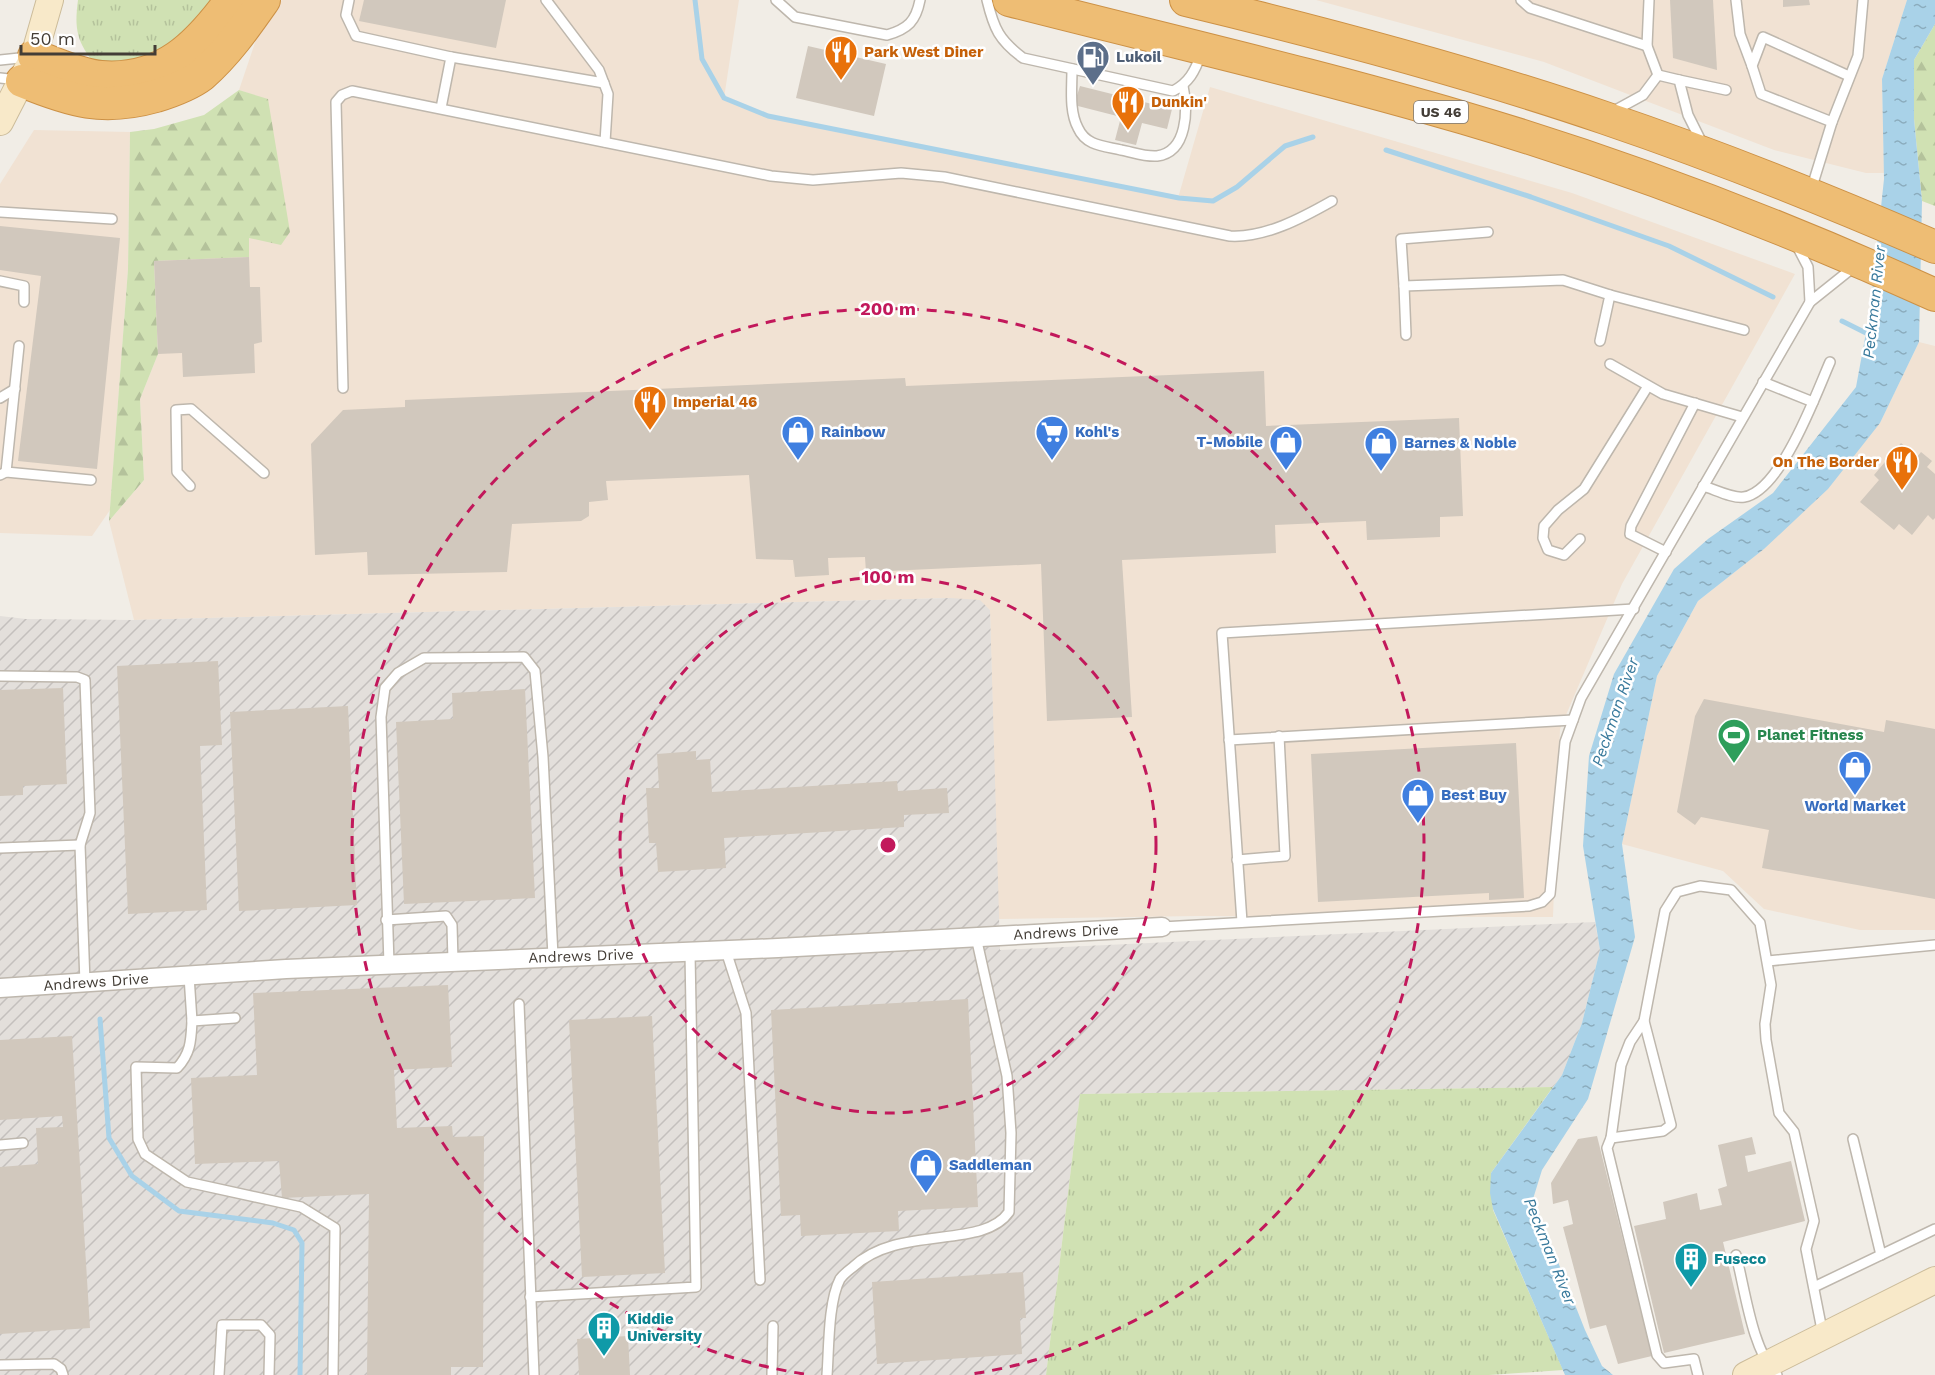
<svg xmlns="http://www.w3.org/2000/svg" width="1935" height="1375" font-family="'Work Sans',sans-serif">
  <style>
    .commercial { fill: #f1e2d3 }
    .industrial { fill: url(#industrial-furrows) }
    .grass { fill: url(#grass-tufts) }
    .forest { fill: url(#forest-firs) }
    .water { fill: url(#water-ripples) }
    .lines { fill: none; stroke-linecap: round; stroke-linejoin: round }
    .stream { stroke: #a9d2e8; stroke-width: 5 }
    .building { fill: #d1c8bd }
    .lane-casing { stroke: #beb7ad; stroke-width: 12 }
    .street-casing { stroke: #beb7ad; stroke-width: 21 }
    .secondary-casing { stroke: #ccbc9a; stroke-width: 28 }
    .highway-casing { stroke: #cc9146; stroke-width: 34 }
    .lane { stroke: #fff; stroke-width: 9 }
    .street { stroke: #fff; stroke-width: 18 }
    .secondary { stroke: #f8e9c9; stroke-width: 26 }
    .highway { stroke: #eebd74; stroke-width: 32 }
    .ring { fill: none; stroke: #c2185b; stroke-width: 3; stroke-dasharray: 10 8 }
    .labels { text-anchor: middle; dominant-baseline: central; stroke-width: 5; stroke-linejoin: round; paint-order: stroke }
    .shield { fill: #fff; stroke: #7b7772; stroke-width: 1.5 }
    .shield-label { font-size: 14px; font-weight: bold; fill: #433d36 }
    .food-label { font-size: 15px; font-weight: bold; fill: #c56008; stroke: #fff; text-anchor: start }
    .service-label { font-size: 15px; font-weight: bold; fill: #4e5e75; stroke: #fff; text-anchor: start }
    .shop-label { font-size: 15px; font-weight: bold; fill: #366cbe; stroke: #fff; text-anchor: start }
    .leisure-label { font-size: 15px; font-weight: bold; fill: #27864d; stroke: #fff; text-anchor: start }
    .street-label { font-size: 15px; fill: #433d36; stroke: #fff }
    .culture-label { font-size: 15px; font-weight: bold; fill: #0d838f; stroke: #fff; text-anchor: start }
    .water-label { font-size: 16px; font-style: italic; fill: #397a9c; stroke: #fff }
    .centre { fill: #c2185b; stroke: #fff; stroke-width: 3 }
    .ring-label { font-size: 18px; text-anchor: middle; font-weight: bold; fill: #c2185b; stroke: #fff; stroke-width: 5; stroke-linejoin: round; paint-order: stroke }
  </style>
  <defs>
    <pattern id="industrial-furrows" width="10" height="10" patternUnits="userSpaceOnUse" patternTransform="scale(1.5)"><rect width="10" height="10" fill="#e3dfdb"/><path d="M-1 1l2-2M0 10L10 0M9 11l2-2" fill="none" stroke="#c4c0bd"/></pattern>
    <pattern id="grass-tufts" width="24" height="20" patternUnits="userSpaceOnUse" patternTransform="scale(1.5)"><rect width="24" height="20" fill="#d0e1b3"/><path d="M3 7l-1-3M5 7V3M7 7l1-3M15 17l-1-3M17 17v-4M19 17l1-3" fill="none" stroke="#b4c29b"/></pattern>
    <pattern id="forest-firs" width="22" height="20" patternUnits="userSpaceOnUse" patternTransform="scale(1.5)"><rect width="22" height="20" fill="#d0e1b3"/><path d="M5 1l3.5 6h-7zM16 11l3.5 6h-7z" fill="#b4c29b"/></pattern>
    <pattern id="water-ripples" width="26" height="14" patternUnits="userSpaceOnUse" patternTransform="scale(1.5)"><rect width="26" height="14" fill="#a9d2e8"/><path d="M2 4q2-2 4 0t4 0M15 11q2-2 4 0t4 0" fill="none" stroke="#8bacbd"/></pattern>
  </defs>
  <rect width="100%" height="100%" fill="#f1ede6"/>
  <g class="commercial">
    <path d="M282 0H739L724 98 768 116 1178 198 1210 87 1572 193 1795 274 1622 584 1560 729 1553 917 1198 916 998 919 990 610 950 598 134 620 109 521 144 480 140 399 158 354 154 261 249 256V237L268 100 239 90 261 25Z"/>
    <path d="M1316 0H1907L1882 79 1884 173H1866L1774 150 1544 62Z"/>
    <path d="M34 130 130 132 128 269 110 510 92 536 0 533V184Z"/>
    <path d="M1919 342 1935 346V930H1860L1764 909 1723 871 1622 844 1657 676 1698 601 1764 549 1880 423Z"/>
  </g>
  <path class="industrial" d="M950 598 980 600 990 610 1000 950 1595 922 1600 950 1582 1023 1562 1075 1553 1087 1080 1094 1046 1375H0V616L26 619 134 620Z"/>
  <g class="grass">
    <path d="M78 0H219L179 49 131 64 96 66C77 42 74 30 78 0Z"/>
    <path d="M1553 1087 1491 1173 1493 1210 1563 1370 1489 1375H1046L1080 1094Z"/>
  </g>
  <g class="forest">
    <path d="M1935 24V206L1922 201 1914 119V60Z"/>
    <path d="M239 90 268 99 290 232 281 245 249 238V257L154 261 158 354 140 399 144 480 109 521 128 269 130 132 154 129 204 115Z"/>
  </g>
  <path class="water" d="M1907 0H1935V24L1914 60V119L1922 201 1919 342 1880 423 1828 489 1764 549 1698 601 1657 676 1622 844 1635 937 1588 1099 1542 1170 1533 1199 1585 1330 1602 1366 1613 1375H1565L1493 1209 1490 1193 1491 1173 1562 1075 1582 1023 1600 950 1583 846 1589 756 1614 674 1674 569 1708 539 1773 493 1856 387 1870 311 1884 179 1882 79Z"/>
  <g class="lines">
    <g class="stream">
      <path d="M695 0 702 59 724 98 768 116 1179 198 1213 201 1237 187 1285 146 1313 137"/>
      <path d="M1386 150 1531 197 1669 246 1773 297"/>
      <path d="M1842 321 1870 335"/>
      <path d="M100 1019 109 1138 132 1176 179 1211 273 1223 294 1230 302 1243 300 1375"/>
    </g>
  </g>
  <g class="building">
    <path d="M364 0H506L496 48 359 21Z"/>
    <path d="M1670 0H1713L1717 70 1673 58Z"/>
    <path d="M1783 0H1809L1810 5 1783 7Z"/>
    <path d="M808 46 886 64 874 116 796 98Z"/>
    <path d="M1080 86 1172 109 1167 129 1142 123 1136 145 1115 140 1121 117 1074 105Z"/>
    <path d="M0 226 120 238 97 469 18 461 41 276 0 270Z"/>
    <path d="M249 257 250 287H260L262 342 254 344 255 373 183 377 182 353 158 354 154 261Z"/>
    <path d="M1264 371 1266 426 1459 418 1463 516 1440 517V537L1367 540 1366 521 1275 525 1276 553 1122 560 1132 717 1047 721 1041 564 866 572 865 557 828 558 829 575 795 577 793 560 756 559 749 475 606 481 608 500 589 502V516L581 521 512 524 507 572 368 575 367 552 315 555 311 444 343 410 405 407V400L905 378 906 386Z"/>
    <path d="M1901 443 1917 457 1921 452 1932 461 1927 467 1935 474V518L1933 520 1928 515 1912 535 1899 524 1894 530 1860 502 1879 480 1874 475Z"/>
    <path d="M218 661 222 745 200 746 207 910 128 914 117 666Z"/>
    <path d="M63 688 67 784 23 786V795L0 796V690Z"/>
    <path d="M525 689 535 898 404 904 396 722 453 719 452 693Z"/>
    <path d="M1704 699 1884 732 1886 720 1935 729V899L1762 868 1769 830 1701 817 1695 825 1677 812 1695 716Z"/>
    <path d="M348 706 357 905 239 911 230 712Z"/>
    <path d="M1516 743 1524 898 1489 900V893L1318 902 1311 754Z"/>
    <path d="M696 751V760L710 759 712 792 897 781 898 791 947 788 949 813 904 815V827L724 838 726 868 658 872 656 843H649L646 788H659L657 754Z"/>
    <path d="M448 985 452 1067 394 1070 397 1128 452 1126 453 1137 484 1136 483 1367H451V1375H367L369 1194 282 1198 279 1161 195 1164 191 1078 257 1075 253 993Z"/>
    <path d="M968 999 978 1207 898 1211 899 1231 801 1236 800 1215 781 1216 771 1010Z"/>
    <path d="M652 1016 665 1273 582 1277 569 1020Z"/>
    <path d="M72 1036 90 1328 0 1334V1167L38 1164 36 1128 63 1127 62 1116 0 1120V1040Z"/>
    <path d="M1597 1136 1652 1356 1618 1364 1606 1325 1590 1329 1563 1227 1573 1224 1568 1200 1553 1204 1551 1183 1578 1139Z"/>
    <path d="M1752 1137 1756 1154 1745 1156 1748 1172 1791 1161 1805 1221 1723 1242 1745 1334 1664 1353 1634 1226 1666 1219 1663 1202 1697 1193 1700 1210 1722 1205 1718 1189 1727 1186 1718 1145Z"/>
    <path d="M1023 1272 1026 1318H1020L1022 1354 877 1364 872 1282Z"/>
    <path d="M628 1336 630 1375H579L577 1339Z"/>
  </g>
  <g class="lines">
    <defs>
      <g id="lane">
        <path d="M349 0 346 15 356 36 451 57 441 108"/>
        <path d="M546 0 599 70 608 94 605 142"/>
        <path d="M776 0 795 17 887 35C908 29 916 21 920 0"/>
        <path d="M987 0C994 29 999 40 1023 58L1173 91C1189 83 1195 71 1201 54"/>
        <path d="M1521 0 1530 8 1647 46"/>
        <path d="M1649 0 1647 46 1658 75"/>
        <path d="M1736 0 1740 34 1752 66"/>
        <path d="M451 57 604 83"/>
        <path d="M0 60 29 57"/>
        <path d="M1072 69C1072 89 1069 111 1078 128 1086 146 1104 146 1121 150 1132 152 1145 157 1157 156 1188 152 1188 109 1183 86"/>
        <path d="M1658 75 1679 80 1688 115 1703 145"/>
        <path d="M0 78 18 80"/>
        <path d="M1679 80 1726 90"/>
        <path d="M1612 112 1643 95 1658 75"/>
        <path d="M1832 122 1761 94 1752 66 1763 37 1849 76"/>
        <path d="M1811 190 1832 122 1858 56 1863 0"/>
        <path d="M0 212 112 219"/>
        <path d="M1488 232 1401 239 1404 286 1563 280 1610 295 1600 341"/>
        <path d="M1796 244 1808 267 1810 302"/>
        <path d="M0 281 24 286V302"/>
        <path d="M1404 286 1406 335"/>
        <path d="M1610 295 1744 330"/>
        <path d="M1610 364 1663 394 1742 417"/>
        <path d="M1763 382 1813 402"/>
        <path d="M343 388 336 102 342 95 352 91 771 176 813 180 901 173 944 177 1230 236C1265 238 1302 218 1332 201"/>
        <path d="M0 398 15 389"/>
        <path d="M6 472 19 346"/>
        <path d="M0 475 6 472 91 480"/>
        <path d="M190 486 177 472 176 410 191 409 264 473"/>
        <path d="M1703 486C1714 489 1733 499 1744 497 1781 491 1816 394 1830 362"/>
        <path d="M1580 539 1564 555 1548 550 1543 538 1544 526 1558 510 1584 489 1648 386"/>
        <path d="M1666 552 1630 534 1631 526 1695 403"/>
        <path d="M0 676 77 677 85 680 90 813 80 845 85 983"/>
        <path d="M1229 740 1573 720"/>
        <path d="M0 848 80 845"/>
        <path d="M1237 860 1285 856 1279 736"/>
        <path d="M386 920 446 916 452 925 453 961"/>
        <path d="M1242 922 1222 633 1634 609"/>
        <path d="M1162 927 1529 906 1542 902 1550 894 1565 742 1581 698 1810 302 1855 266"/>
        <path d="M726 951 746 1013 760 1280"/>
        <path d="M1768 961 1935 945"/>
        <path d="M389 964 381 717 385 688 398 673 424 658 524 657 535 671 543 757 553 956"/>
        <path d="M189 976 192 1021"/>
        <path d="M519 1004 534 1375"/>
        <path d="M235 1018 192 1021C191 1040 191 1053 177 1068L136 1067 138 1139 145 1154 187 1182 301 1207 335 1228 333 1375"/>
        <path d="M1611 1138 1663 1131 1671 1125 1644 1021"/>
        <path d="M1853 1139 1881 1255"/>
        <path d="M0 1145 23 1143"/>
        <path d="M1736 1255C1745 1289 1752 1351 1777 1375"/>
        <path d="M1814 1287 1935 1229"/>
        <path d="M530 1297 696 1287 690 953"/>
        <path d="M0 1365 54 1364 61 1369 63 1375"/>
        <path d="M219 1375 222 1325H261L270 1335 269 1375"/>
        <path d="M772 1375 773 1326"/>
        <path d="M827 1375C829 1349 828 1302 840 1279 843 1275 849 1270 853 1267 899 1224 983 1250 1009 1212L1011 1133 1007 1076 976 937"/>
        <path d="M1698 1375 1694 1359 1664 1363 1657 1355 1607 1148 1611 1138 1621 1065 1630 1042 1644 1021 1665 911 1677 892 1700 886 1731 890 1760 923 1771 985 1765 1024 1766 1040 1779 1113 1794 1132 1814 1221 1806 1249 1823 1335"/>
      </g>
      <path id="street" d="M0 988 286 969 778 948 1162 927"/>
      <g id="secondary">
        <path d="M0 122 34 56 50 0"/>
        <path d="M1746 1375 1935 1280"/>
      </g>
      <g id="highway">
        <path d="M1009 0C1161 39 1314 74 1464 118 1624 165 1783 226 1935 295"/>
        <path d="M1186 0C1327 34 1468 71 1605 118 1717 156 1827 200 1935 247"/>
        <path d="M34 56C55 63 79 75 101 77 163 82 198 45 231 0"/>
        <path d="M22 81C71 101 103 111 156 96 172 91 189 85 202 75 227 53 245 27 264 0"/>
      </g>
    </defs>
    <use href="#lane" class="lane-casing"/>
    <use href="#street" class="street-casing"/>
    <use href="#secondary" class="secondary-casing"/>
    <use href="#highway" class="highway-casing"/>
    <use href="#lane" class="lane"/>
    <use href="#street" class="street"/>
    <use href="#secondary" class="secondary"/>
    <use href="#highway" class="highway"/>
  </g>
  <g class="ring">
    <circle cx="888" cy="845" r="268"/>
    <path d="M804 1374A536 536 0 1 1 972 1374"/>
  </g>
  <defs>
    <symbol id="restaurant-pin" viewBox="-11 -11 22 30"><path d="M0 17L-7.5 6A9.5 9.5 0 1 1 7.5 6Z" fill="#e8710a" stroke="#fff"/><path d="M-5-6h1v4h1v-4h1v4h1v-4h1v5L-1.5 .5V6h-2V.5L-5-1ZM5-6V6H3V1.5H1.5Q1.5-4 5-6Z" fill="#fff"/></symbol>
    <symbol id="fuel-pin" viewBox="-11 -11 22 30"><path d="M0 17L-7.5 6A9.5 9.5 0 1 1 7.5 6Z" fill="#5c6f8a" stroke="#fff"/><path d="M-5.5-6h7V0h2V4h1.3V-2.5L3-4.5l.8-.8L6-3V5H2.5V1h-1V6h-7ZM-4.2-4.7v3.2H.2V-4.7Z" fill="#fff"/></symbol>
    <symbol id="shop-pin" viewBox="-11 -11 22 30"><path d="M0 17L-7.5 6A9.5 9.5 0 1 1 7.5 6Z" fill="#3f7fe0" stroke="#fff"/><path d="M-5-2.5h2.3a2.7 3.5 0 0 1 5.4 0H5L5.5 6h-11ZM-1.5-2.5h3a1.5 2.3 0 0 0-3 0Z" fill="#fff"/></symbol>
    <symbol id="supermarket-pin" viewBox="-11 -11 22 30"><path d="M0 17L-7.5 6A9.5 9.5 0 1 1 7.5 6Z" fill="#3f7fe0" stroke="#fff"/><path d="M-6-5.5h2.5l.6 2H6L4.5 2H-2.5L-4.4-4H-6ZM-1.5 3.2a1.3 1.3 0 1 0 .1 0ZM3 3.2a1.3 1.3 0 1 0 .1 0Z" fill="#fff"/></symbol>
    <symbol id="stadium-pin" viewBox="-11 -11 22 30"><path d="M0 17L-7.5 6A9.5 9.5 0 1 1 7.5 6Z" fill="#2e9e5b" stroke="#fff"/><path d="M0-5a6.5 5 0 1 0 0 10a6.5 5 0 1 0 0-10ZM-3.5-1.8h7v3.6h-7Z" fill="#fff"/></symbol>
    <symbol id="building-pin" viewBox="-11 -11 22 30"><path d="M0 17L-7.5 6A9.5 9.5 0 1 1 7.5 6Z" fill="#0f9aa8" stroke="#fff"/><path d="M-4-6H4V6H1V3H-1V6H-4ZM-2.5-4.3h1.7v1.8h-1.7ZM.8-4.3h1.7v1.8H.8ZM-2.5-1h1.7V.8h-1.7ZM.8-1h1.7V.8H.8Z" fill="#fff"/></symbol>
  </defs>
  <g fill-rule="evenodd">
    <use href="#restaurant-pin" x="822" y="33" width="38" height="52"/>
    <use href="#fuel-pin" x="1074" y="38" width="38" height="52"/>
    <use href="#restaurant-pin" x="1109" y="83" width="38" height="52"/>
    <use href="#restaurant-pin" x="631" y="383" width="38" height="52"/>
    <use href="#shop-pin" x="779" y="413" width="38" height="52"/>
    <use href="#supermarket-pin" x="1033" y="413" width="38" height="52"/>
    <use href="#shop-pin" x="1267" y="423" width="38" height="52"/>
    <use href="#shop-pin" x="1362" y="424" width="38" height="52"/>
    <use href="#restaurant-pin" x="1883" y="443" width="38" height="52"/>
    <use href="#stadium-pin" x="1715" y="716" width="38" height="52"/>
    <use href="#shop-pin" x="1836" y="748" width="38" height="52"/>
    <use href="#shop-pin" x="1399" y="776" width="38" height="52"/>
    <use href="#shop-pin" x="907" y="1146" width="38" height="52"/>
    <use href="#building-pin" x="1672" y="1240" width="38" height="52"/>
    <use href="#building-pin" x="585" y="1309" width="38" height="52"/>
  </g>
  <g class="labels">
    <rect class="shield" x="1414" y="101" width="54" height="22" rx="4.5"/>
    <g class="shield-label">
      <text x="1441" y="112">US 46</text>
    </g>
    <g class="food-label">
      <text x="864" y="52">Park West Diner</text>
      <text x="1151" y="102">Dunkin'</text>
      <text x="673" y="402">Imperial 46</text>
      <text x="1879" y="462" text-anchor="end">On The Border</text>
    </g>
    <g class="service-label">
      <text x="1116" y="57">Lukoil</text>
    </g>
    <g class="shop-label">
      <text x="821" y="432">Rainbow</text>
      <text x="1075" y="432">Kohl's</text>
      <text x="1263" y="442" text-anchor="end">T-Mobile</text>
      <text x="1404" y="443">Barnes &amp; Noble</text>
      <text x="1441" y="795">Best Buy</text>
      <text x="1855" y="806" text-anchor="middle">World Market</text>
      <text x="949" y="1165">Saddleman</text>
    </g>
    <g class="leisure-label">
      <text x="1757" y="735">Planet Fitness</text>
    </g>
    <g class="street-label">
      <text transform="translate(1066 932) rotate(-3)">Andrews Drive</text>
      <text transform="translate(581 956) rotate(-2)">Andrews Drive</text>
      <text transform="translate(96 982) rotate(-4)">Andrews Drive</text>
    </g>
    <g class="culture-label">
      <text x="1714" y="1259">Fuseco</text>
      <text x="627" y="1319">Kiddie<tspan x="627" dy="17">University</tspan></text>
    </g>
    <g class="water-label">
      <text transform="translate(1874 302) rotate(-84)">Peckman River</text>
      <text transform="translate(1615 712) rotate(-71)">Peckman River</text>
      <text transform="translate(1550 1251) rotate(68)">Peckman River</text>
    </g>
  </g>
  <circle cx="888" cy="845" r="9" class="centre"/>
  <g class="ring-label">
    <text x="888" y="315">200 m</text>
    <text x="888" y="583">100 m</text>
  </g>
  <path d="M21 45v9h134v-9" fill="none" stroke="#433d36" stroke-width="3"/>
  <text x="30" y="45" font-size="18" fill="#433d36" stroke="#ffffff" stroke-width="4.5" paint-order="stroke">50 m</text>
</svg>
